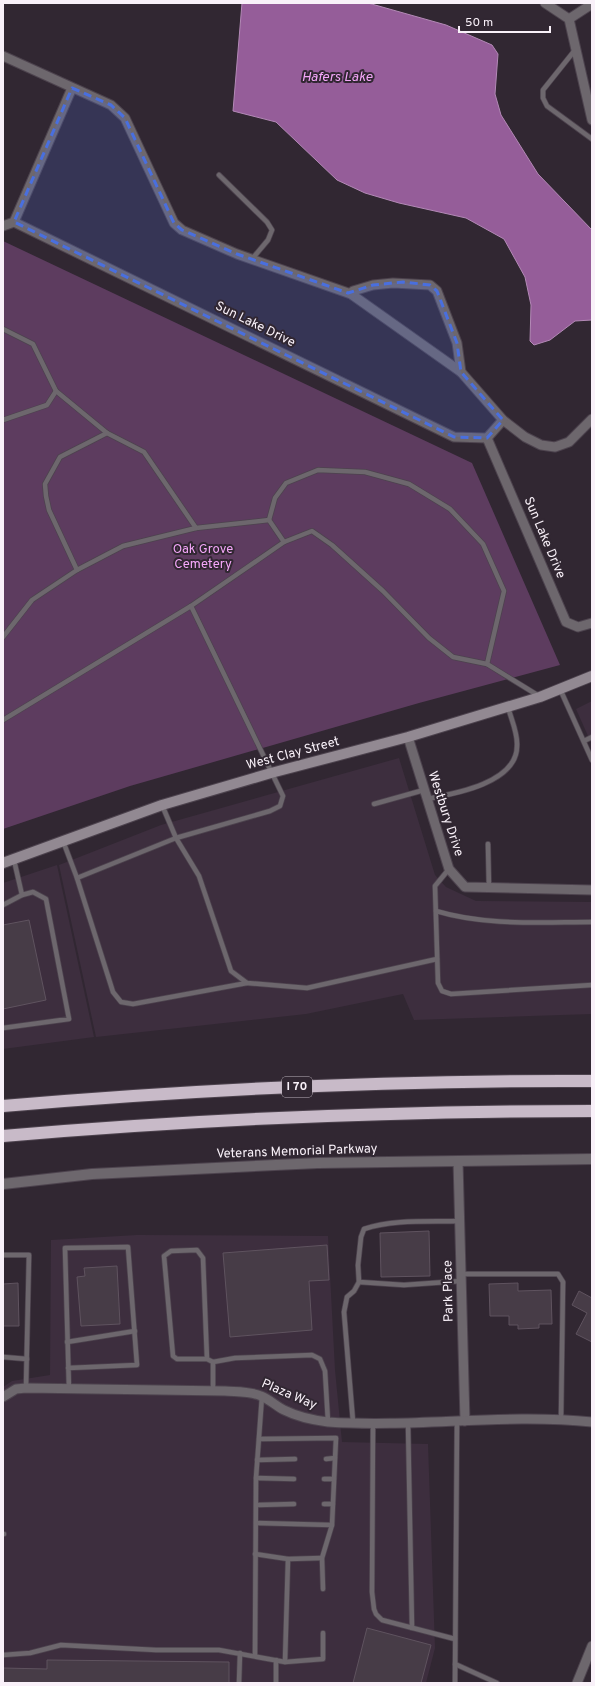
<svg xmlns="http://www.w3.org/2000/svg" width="595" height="1686" font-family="Overpass,sans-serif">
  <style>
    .built { fill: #3d2e3e }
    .green { fill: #5d3c5f }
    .water { fill: #955d99; stroke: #b389b6 }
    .building { fill: #473c47; stroke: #5f535f }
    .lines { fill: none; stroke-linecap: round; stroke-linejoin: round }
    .service-casing { stroke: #4d434e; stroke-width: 6 }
    .minor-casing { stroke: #4d434e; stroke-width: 11 }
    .tertiary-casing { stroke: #4d434e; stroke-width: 12 }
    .secondary-casing { stroke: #4d434e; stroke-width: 12 }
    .motorway-casing { stroke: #4d434e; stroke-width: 14 }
    .service { stroke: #6d676d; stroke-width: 4.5 }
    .minor { stroke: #6d676d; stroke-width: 9 }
    .tertiary { stroke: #6d676d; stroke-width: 10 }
    .secondary { stroke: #928992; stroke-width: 10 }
    .motorway { stroke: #c8bac8; stroke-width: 12 }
    .marked { fill: #496fdf; fill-opacity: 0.2; stroke: #496fdf; stroke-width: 3; stroke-dasharray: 8 5; stroke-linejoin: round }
    .labels { text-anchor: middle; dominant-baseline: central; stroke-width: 4; stroke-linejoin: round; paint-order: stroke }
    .shield { fill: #312732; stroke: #bdb4bd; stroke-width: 1 }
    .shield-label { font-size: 12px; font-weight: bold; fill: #f9f1f9 }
    .street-label { font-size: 13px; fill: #f9f1f9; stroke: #312732 }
    .park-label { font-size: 13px; fill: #f5a7fa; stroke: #312732 }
    .water-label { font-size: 14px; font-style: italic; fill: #f3a6f8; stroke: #312732 }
  </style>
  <rect width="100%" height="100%" fill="#312732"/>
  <g class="built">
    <path d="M592 701V745L576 709Z"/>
    <path d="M399 758 435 875 446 887 476 901 592 902V1014L414 1020 403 994 306 1014 96 1037 59 865 161 825Z"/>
    <path d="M57 865 94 1037 3 1049V883Z"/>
    <path d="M137 1235 328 1236 335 1370 342 1442 428 1444 435 1648 426 1683H3V1387L12 1381 50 1375 51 1240Z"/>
  </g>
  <path class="green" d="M3 241 472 463 560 665 419 703 130 786 3 829Z"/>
  <path class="water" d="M242 3H368L446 25 492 45 498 54 495 94 501 115 538 174 592 230V320L575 321 550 340 534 345 530 341 531 305 525 277 504 239 466 218 399 203 365 193 337 180 276 122 233 111Z"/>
  <g class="building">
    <path d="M29 920 46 1000 3 1009V925Z"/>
    <path d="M429 1231 430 1276 381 1277 380 1233Z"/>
    <path d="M327 1245 329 1280 309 1281 312 1330 230 1337 223 1253Z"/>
    <path d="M117 1266 120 1324 81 1326 77 1277 85 1276 84 1268Z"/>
    <path d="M18 1283 19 1326H3V1284Z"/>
    <path d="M518 1283V1291L551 1290 552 1324H539V1328L518 1329V1325H509V1316H490L489 1284Z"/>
    <path d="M579 1291 592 1298V1342L576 1334 587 1313 572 1305Z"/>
    <path d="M367 1628 431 1645 421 1683H353Z"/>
    <path d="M47 1660 229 1662V1683H3V1668L47 1669Z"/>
  </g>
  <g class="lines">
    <defs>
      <g id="service">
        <path d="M575 50 543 90V98L547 106 592 139"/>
        <path d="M219 175 267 222 272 230 268 240 252 259"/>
        <path d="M3 329 33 344 56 391 107 433 144 452 196 528 269 520 284 542 191 606 283 796 280 806 270 811 176 838 77 878"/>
        <path d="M3 420 47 405 56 391"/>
        <path d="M269 520 275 498 286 483 318 470 365 472 409 484 450 509 483 544 504 591 487 664"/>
        <path d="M284 542 312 531 332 545 383 591 429 638 453 657 487 664 539 696"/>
        <path d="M77 570 49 510 46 496 45 484 60 457 107 433"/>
        <path d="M3 637 32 600 77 570 123 546 196 528"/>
        <path d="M560 689 592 760"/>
        <path d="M3 720 191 606"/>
        <path d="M584 741 592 737"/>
        <path d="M427 799C454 794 517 783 517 746 518 733 511 719 508 707"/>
        <path d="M374 804 424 790"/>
        <path d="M162 805 176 838 199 876 231 971 247 983 307 988 437 959"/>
        <path d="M63 841 77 878 113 992 121 1002 133 1004 247 983"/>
        <path d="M488 844 489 888"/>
        <path d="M449 869 435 886 438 983 442 991 451 994 592 985"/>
        <path d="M3 905 22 895"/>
        <path d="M436 911C486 926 540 922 592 922"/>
        <path d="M3 1028 69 1019 46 899 33 892 22 895 14 860"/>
        <path d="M3 1255H29L26 1388"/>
        <path d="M461 1274H558L563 1282 561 1419"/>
        <path d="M359 1282 404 1285 461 1281"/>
        <path d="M67 1342 135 1331"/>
        <path d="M3 1357 27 1359"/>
        <path d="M207 1359 203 1258 197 1250 171 1251 164 1256 173 1356 177 1359H207L213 1362"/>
        <path d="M68 1368 137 1365 128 1247 65 1248 69 1389"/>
        <path d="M213 1391V1362L235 1358 312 1355 320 1359 325 1371 328 1422"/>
        <path d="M353 1422 344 1312 347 1297 354 1291 359 1282 358 1265 361 1237 364 1229C394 1219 429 1222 460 1221"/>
        <path d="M408 1422 412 1628"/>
        <path d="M373 1423 372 1592 374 1609 376 1614 382 1620 455 1639"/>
        <path d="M259 1439 336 1438 332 1525 322 1558 323 1589"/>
        <path d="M326 1459 335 1458"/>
        <path d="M257 1460 295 1459"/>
        <path d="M256 1478 294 1479"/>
        <path d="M324 1479H334"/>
        <path d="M324 1504H333"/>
        <path d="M257 1505 294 1504"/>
        <path d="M256 1523 332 1525"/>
        <path d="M3 1534H4"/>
        <path d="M255 1554 288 1559 322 1558"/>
        <path d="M3 1655 30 1653 61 1645 156 1650H219L285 1662 323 1659V1633"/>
        <path d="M255 1656 256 1478 262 1396"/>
        <path d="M285 1662 288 1559"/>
        <path d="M455 1664 497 1683"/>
        <path d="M239 1683 240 1653"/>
        <path d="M276 1683V1660"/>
        <path d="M455 1683 457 1422"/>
      </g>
      <g id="minor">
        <path d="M545 3 569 19 592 120"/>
        <path d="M569 19 592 4"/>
        <path d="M3 56 111 105 125 118 174 223 182 230 237 254 351 294 461 372 503 420 525 437 541 445 555 447 569 442 592 419"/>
        <path d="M14 222 454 437 487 438 503 420"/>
        <path d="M3 226 14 222 72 88"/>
        <path d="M351 294 353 291 373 285 393 283 430 285 437 291 457 343 461 372"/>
        <path d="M487 438 566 622 578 627 592 623"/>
        <path d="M408 737 449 869 465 887 592 890"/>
        <path d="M458 1161 465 1421"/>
        <path d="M3 1397 16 1389 26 1388 225 1391C237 1392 250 1391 261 1396 269 1399 276 1406 284 1410 298 1417 312 1420 328 1422 416 1428 504 1413 592 1422"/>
        <path d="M577 1683 592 1646"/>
      </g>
      <path id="tertiary" d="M3 1184 92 1174 318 1163 592 1159"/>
      <path id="secondary" d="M3 863 162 805 271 773 408 737 540 697 592 676"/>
      <g id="motorway">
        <path d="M3 1106C199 1089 395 1080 592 1081"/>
        <path d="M3 1136C199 1119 395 1111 592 1111"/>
      </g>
    </defs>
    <use href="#service" class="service-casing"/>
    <use href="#minor" class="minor-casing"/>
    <use href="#tertiary" class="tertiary-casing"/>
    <use href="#secondary" class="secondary-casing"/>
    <use href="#motorway" class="motorway-casing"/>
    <use href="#service" class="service"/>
    <use href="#minor" class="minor"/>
    <use href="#tertiary" class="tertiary"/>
    <use href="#secondary" class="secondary"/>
    <use href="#motorway" class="motorway"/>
  </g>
  <path class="marked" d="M72 88 111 105 125 118 174 223 182 230 237 254 348 293 373 285 403 282 430 285 437 291 457 343 461 372 503 420 487 438 454 437 14 222Z"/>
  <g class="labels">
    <rect class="shield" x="282" y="1077" width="30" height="20" rx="3"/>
    <g class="shield-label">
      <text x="297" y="1087">I 70</text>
    </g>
    <g class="street-label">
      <text transform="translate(255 325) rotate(26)">Sun Lake Drive</text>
      <text transform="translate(544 538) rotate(67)">Sun Lake Drive</text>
      <text transform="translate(293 754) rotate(-15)">West Clay Street</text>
      <text transform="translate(445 814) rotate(72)">Westbury Drive</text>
      <text transform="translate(297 1152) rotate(-2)">Veterans Memorial Parkway</text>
      <text transform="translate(449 1291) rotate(-91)">Park Place</text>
      <text transform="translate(289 1395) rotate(23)">Plaza Way</text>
    </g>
    <g class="park-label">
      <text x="203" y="550">Oak Grove<tspan x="203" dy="15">Cemetery</tspan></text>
    </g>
    <g class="water-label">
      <text x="337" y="77">Hafers Lake</text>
    </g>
  </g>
  <rect width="595" height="1686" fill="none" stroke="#f9f1f9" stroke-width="8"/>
  <path d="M459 26v6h91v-6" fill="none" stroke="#f9f1f9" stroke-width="2"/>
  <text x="465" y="26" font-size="12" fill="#f9f1f9" stroke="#312732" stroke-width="3" paint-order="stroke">50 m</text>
</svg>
